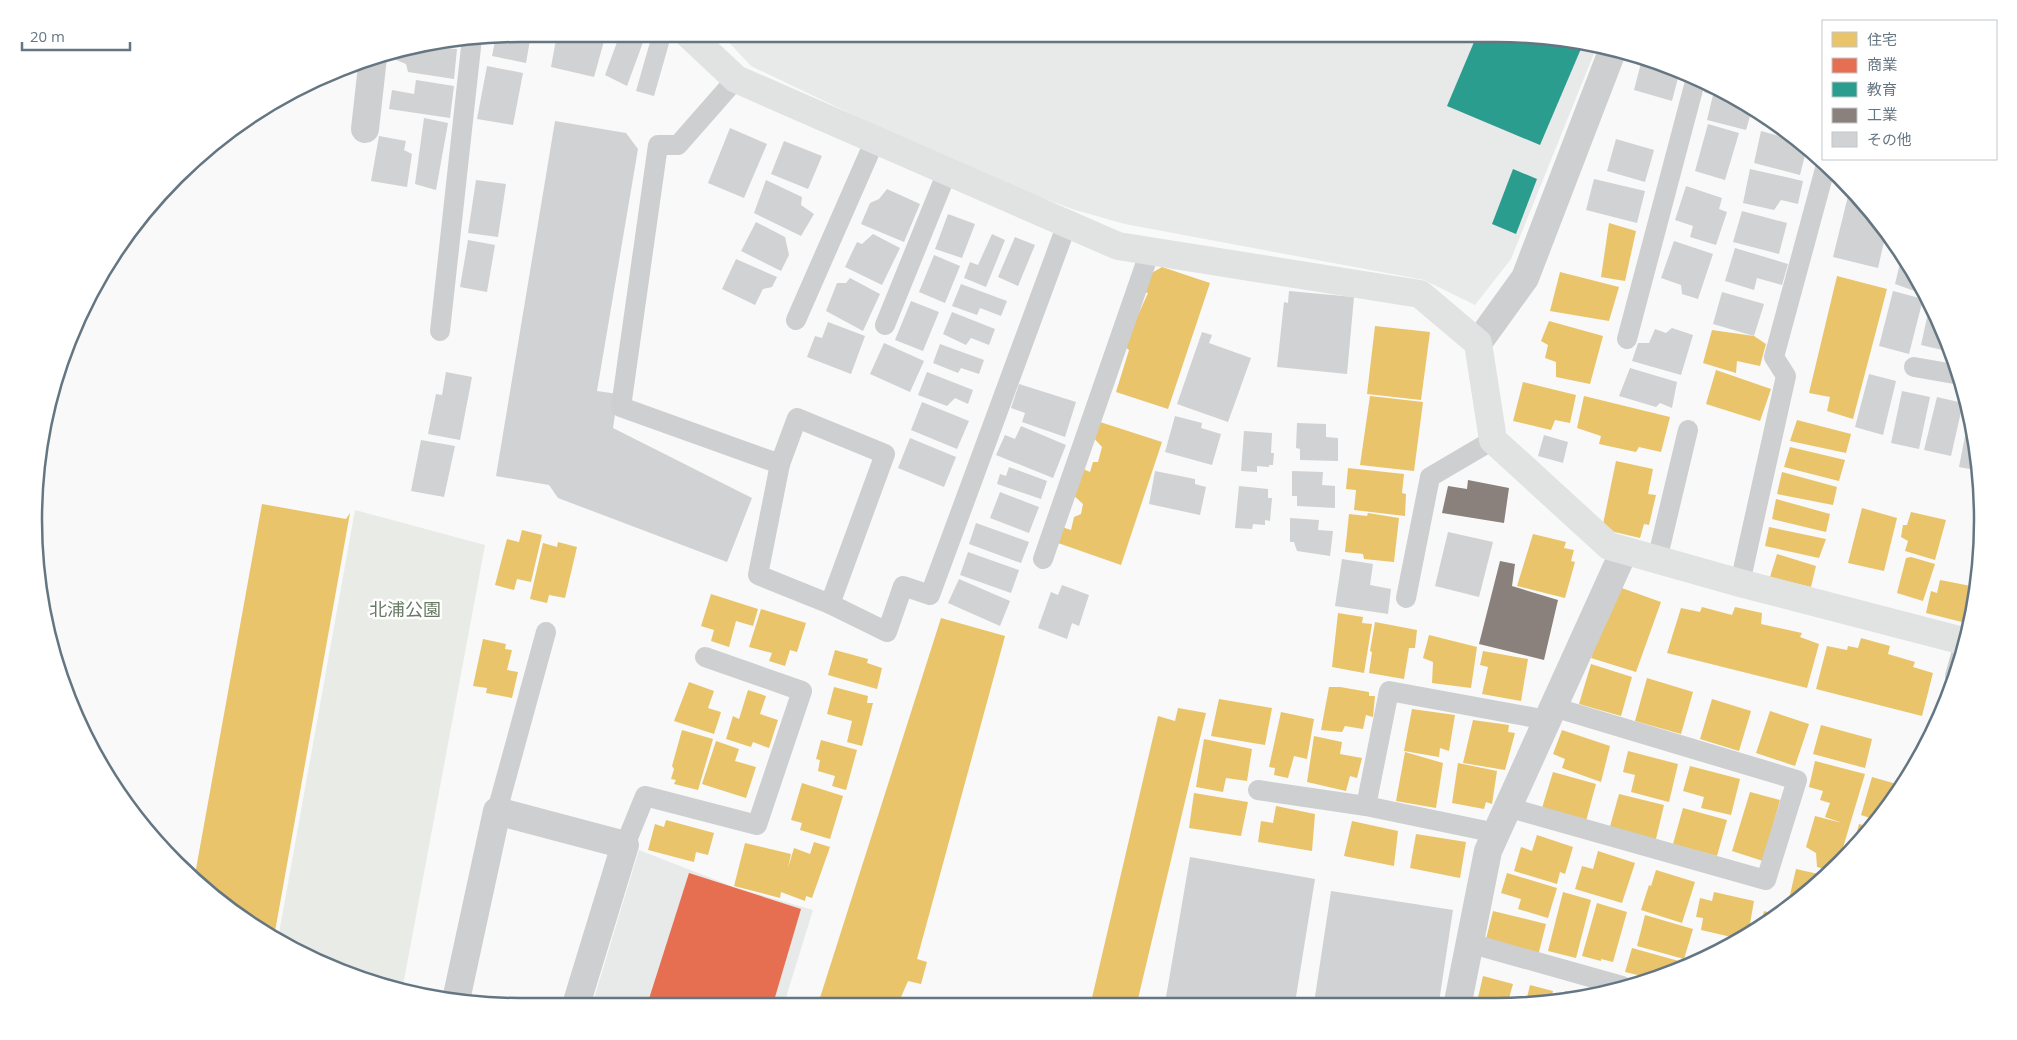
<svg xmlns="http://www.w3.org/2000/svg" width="2017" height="1040" font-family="'Open Sans','Noto Sans JP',sans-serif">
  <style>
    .built { fill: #e8e9e9 }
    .green { fill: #e8ebe6 }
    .homes { fill: #e9c46a }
    .shops { fill: #e76f51 }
    .schools { fill: #2a9d8f }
    .industry { fill: #8a817c }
    .building { fill: #d0d2d3 }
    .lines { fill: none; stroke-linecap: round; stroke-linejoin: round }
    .lane { stroke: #cecfd0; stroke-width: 20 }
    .street { stroke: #cecfd0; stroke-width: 28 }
    .secondary { stroke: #e1e2e2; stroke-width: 28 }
    .labels { text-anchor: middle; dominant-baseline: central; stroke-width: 5; stroke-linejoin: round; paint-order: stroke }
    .park-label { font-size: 18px; fill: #687a64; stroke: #fff }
    .rim { fill: none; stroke: #657683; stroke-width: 2.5 }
  </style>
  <rect width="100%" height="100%" fill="#f9f9f9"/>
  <g class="built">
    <path d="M721 34 1529 35 1597 46 1511 259 1475 305 1424 280 1125 224 1075 210 975 173 751 66Z"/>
    <path d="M639 850 734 887 813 910 784 1004 592 1005Z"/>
  </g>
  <path class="green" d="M355 510 485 545 402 991 394 990 305 956 278 939Z"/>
  <g class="homes">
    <path d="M1609 223 1636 231 1625 281 1601 277Z"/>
    <path d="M1162 267 1210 283 1168 409 1116 392 1129 350 1122 344 1134 324 1148 293 1140 291 1143 278Z"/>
    <path d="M1560 272 1619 287 1609 321 1550 311Z"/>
    <path d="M1837 276 1887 289 1853 419 1827 411 1830 397 1809 393Z"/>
    <path d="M1549 321 1603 336 1590 384 1556 377V362L1545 358 1548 345 1541 341Z"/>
    <path d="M1375 326 1430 332 1421 400 1367 394Z"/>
    <path d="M1712 330 1754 336 1766 344 1760 366 1737 361 1736 373 1703 363Z"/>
    <path d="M1716 370 1771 389 1760 421 1706 404Z"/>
    <path d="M1523 382 1576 395 1570 423 1555 420 1551 430 1513 421Z"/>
    <path d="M1370 396 1423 402 1414 471 1360 465Z"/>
    <path d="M1584 396 1670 417 1661 452 1639 447 1636 452 1599 444 1601 436 1577 428Z"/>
    <path d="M1797 420 1851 434 1846 453 1790 441Z"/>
    <path d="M1100 422 1162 442 1121 565 1058 543 1062 527 1071 530 1074 517 1081 514 1083 504 1072 494 1081 468 1090 472 1093 462H1098L1102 447 1092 436Z"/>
    <path d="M1790 447 1845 460 1839 481 1784 467Z"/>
    <path d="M1616 461 1653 469 1648 494 1656 495 1649 525 1644 524 1640 538 1602 529Z"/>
    <path d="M1348 468 1404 474 1402 493 1406 494 1405 516 1354 510 1356 490 1346 489Z"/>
    <path d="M1782 472 1837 487 1833 505 1777 494Z"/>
    <path d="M1776 499 1830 514 1826 532 1772 519Z"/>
    <path d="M262 504 346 519 350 513 274 937 224 906 194 880Z"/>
    <path d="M1862 508 1897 518 1884 571 1848 563Z"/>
    <path d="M1911 512 1946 520 1935 560 1905 551 1908 541 1901 537 1903 525H1907Z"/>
    <path d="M1368 513 1399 518 1394 562 1364 559 1363 554 1345 552 1349 514 1367 516Z"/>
    <path d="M1769 527 1826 539 1819 558 1765 546Z"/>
    <path d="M522 530 542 535 531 582 517 579 514 590 495 585 507 539 519 542Z"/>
    <path d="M1533 534 1566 542 1564 548 1574 550 1571 561 1575 562 1565 598 1517 586Z"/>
    <path d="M558 542 577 547 565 598 549 595 547 603 530 599 543 543 557 547Z"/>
    <path d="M1777 554 1816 566 1811 587 1770 577Z"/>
    <path d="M1911 557 1935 564 1923 601 1897 593 1906 558Z"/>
    <path d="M1940 580 1976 587 1970 624 1926 613 1931 591 1937 593Z"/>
    <path d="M1616 586 1661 602 1636 672 1591 658Z"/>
    <path d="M711 594 758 609 753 626 736 621 729 647 711 641 714 630 701 626Z"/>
    <path d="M1702 607 1732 615 1735 607 1762 613 1761 624 1802 633 1800 637 1819 644 1807 688 1667 653 1681 608 1700 612Z"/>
    <path d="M761 609 806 623 797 652 790 650 785 666 769 661 772 653 749 647Z"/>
    <path d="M1338 613 1363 617 1362 623 1372 624 1364 673 1332 667Z"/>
    <path d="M941 618 1005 636 917 959 927 962 921 984 908 981 898 1004H818Z"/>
    <path d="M1375 622 1417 630 1415 648H1409L1404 679 1369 673 1372 652 1370 651Z"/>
    <path d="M1429 635 1477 647 1471 688 1432 683 1433 662 1423 658Z"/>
    <path d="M1861 638 1890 646 1888 654 1915 662 1913 667 1933 673 1922 716 1816 689 1827 646 1847 650 1848 646 1858 648Z"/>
    <path d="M483 639 506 644 505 649 512 650 507 670 518 672 512 698 486 693 487 688 473 686Z"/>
    <path d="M835 650 868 659 867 663 882 668 877 689 828 675Z"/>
    <path d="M1483 651 1528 659 1521 701 1482 694 1488 667 1480 665Z"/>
    <path d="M1591 664 1632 677 1621 716 1579 704Z"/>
    <path d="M1647 678 1693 692 1681 734 1635 721Z"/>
    <path d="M689 682 714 691 708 708 721 712 714 734 674 721Z"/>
    <path d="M834 687 868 696 867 703H873L862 746 847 742 852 721 827 714Z"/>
    <path d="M1329 687H1340L1369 692V696H1375L1373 717 1366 715 1363 729 1345 726 1342 732 1321 730Z"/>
    <path d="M748 690 766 696 760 714 778 720 769 748 753 742 751 747 726 739 733 716 739 719Z"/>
    <path d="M1219 699 1272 708 1265 745 1211 736Z"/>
    <path d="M1712 699 1751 711 1739 751 1700 739Z"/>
    <path d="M1178 708 1206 713 1137 1003 1091 1002 1158 716 1175 721Z"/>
    <path d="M1412 709 1455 715 1449 751 1440 748 1439 757 1404 751Z"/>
    <path d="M1770 711 1809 724 1795 766 1756 753Z"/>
    <path d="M1281 712 1314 719 1307 759 1294 756 1288 778 1274 775 1275 768 1269 767Z"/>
    <path d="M1473 720 1509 725 1508 732 1515 733 1505 770 1463 763Z"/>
    <path d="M1821 725 1872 739 1865 768 1813 754Z"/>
    <path d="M682 730 713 739 698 790 674 784 676 780 671 779 674 769 672 766Z"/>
    <path d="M1562 730 1610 746 1601 782 1562 768 1565 759 1553 754Z"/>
    <path d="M1314 736 1342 742 1340 754 1362 758 1357 778 1350 776 1346 791 1307 782Z"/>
    <path d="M1204 739 1252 749 1247 781 1226 778 1223 792 1196 787Z"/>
    <path d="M821 740 857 750 846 790 832 786 835 776 818 771 820 760 816 759Z"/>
    <path d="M716 741 739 749 735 761 756 767 746 798 702 784Z"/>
    <path d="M1628 751 1678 764 1669 802 1631 792 1635 775 1623 772Z"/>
    <path d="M1405 752 1443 763 1436 808 1396 801Z"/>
    <path d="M1815 761 1865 774 1839 861 1829 870 1817 867 1816 853 1806 847 1815 816 1842 823 1825 817 1830 803 1820 800 1823 791 1809 787Z"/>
    <path d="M1458 763 1497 771 1492 804 1486 802 1484 809 1452 803Z"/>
    <path d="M1690 766 1740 779 1731 815 1701 808 1704 797 1683 791Z"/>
    <path d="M1553 772 1596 784 1586 821 1542 808Z"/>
    <path d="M1872 777 1900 785 1876 820 1861 815Z"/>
    <path d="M802 783 843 796 830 839 800 830 802 823 791 820Z"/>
    <path d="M1750 792 1780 800 1763 861 1732 851Z"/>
    <path d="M1194 793 1248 802 1241 836 1189 828Z"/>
    <path d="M1619 794 1664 805 1655 843 1609 830Z"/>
    <path d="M1276 806 1315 814 1312 851 1258 842 1261 821 1273 823Z"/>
    <path d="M1683 808 1727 820 1717 856 1673 844Z"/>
    <path d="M666 820 714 833 708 855 696 852 694 862 648 850 655 824 664 827Z"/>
    <path d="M1352 821 1398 831 1394 866 1344 856Z"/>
    <path d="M1859 824 1871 827 1862 841 1852 850Z"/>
    <path d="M1416 834 1466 842 1460 878 1410 868Z"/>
    <path d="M1537 835 1573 847 1565 874 1560 872 1557 884 1514 871 1521 847 1532 851Z"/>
    <path d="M814 842 830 847 812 898 806 896 805 901 781 892 780 898 734 886 745 843 791 854 788 868 794 848 810 854Z"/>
    <path d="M1598 851 1635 863 1622 903 1575 889 1582 866 1593 869Z"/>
    <path d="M1796 869 1823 875 1794 901 1789 899Z"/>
    <path d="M1656 870 1695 882 1682 923 1641 910 1649 885 1651 886Z"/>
    <path d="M1507 873 1557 888 1548 918 1518 909 1521 899 1501 893Z"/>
    <path d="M1563 892 1591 900 1576 958 1548 951Z"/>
    <path d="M1714 892 1754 901 1748 935 1740 939 1701 930 1703 918 1696 917 1700 898 1712 901Z"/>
    <path d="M1597 903 1627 912 1613 962 1601 959V961L1582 956Z"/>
    <path d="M1493 911 1546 924 1538 956 1485 943Z"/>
    <path d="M1764 911 1778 915 1760 928Z"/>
    <path d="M1645 915 1693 929 1684 959 1637 946Z"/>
    <path d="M1632 948 1686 963 1684 969 1650 978 1625 972Z"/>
    <path d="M1483 976 1513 984 1508 1002H1477Z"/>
    <path d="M1530 985 1553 991 1550 1002H1526Z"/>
    <path d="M1565 991 1584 996 1563 1001Z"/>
  </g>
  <path class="shops" d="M689 873 801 909 773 1004 647 1005Z"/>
  <g class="schools">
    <path d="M1477 35H1529L1583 44 1540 145 1447 106Z"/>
    <path d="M1513 169 1537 179 1516 234 1492 224Z"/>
  </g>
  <g class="industry">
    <path d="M1468 480 1509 488 1504 523 1442 513 1448 486 1467 489Z"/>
    <path d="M1500 561 1515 564 1512 586 1558 600 1544 660 1479 644Z"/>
  </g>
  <g class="building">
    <path d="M531 34 526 63 492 56 495 41 503 38V35Z"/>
    <path d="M557 34H606L594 77 551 67Z"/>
    <path d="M620 34H646L627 86 605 75Z"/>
    <path d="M652 35 670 40 654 96 636 91Z"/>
    <path d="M415 46 457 49 454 79 408 72 406 64 394 59 393 52Z"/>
    <path d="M1641 63 1679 74 1672 101 1634 90Z"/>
    <path d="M487 66 523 73 513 125 477 119Z"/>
    <path d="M416 80 454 86 450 118 389 109 392 90 414 94Z"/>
    <path d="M1706 82 1752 109 1746 130 1707 120 1713 95 1704 92Z"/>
    <path d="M1764 116 1790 132V133L1761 124Z"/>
    <path d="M424 118 448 123 436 190 415 184Z"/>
    <path d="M555 121 626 133 638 149 597 391 618 394 613 428 752 498 727 562 558 498 549 485 496 476Z"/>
    <path d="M1708 124 1739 133 1725 180 1695 171Z"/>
    <path d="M730 128 767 144 744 198 708 183Z"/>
    <path d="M1761 131 1801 142 1807 147 1800 175 1754 163Z"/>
    <path d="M379 136 406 141 404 150 412 154 407 187 371 181Z"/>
    <path d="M1616 139 1654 150 1645 182 1607 171Z"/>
    <path d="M784 141 822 156 808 189 771 174Z"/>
    <path d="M1750 169 1803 181 1798 204 1781 200 1774 210 1743 203Z"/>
    <path d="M1594 179 1645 191 1637 223 1586 210Z"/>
    <path d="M476 180 506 184 498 237 468 233Z"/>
    <path d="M766 180 802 197 801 205 814 214 801 236 754 213Z"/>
    <path d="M1686 186 1722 198 1719 209 1727 212 1716 245 1690 237 1693 226 1675 220Z"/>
    <path d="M1850 188 1863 200 1886 233 1878 268 1833 257Z"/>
    <path d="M887 189 920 204 904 242 861 224 870 203 879 199Z"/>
    <path d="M1742 211 1787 223 1779 254 1733 242Z"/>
    <path d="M948 214 975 224 962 258 935 249Z"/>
    <path d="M756 222 785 237 789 255 781 271 741 251Z"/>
    <path d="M873 234 900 248 882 285 845 267 857 242 862 244Z"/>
    <path d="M992 234 1005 240 986 287 964 278 970 262 978 265Z"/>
    <path d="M1015 237 1035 245 1018 286 998 277Z"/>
    <path d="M468 240 495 245 487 292 460 287Z"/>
    <path d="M1674 241 1713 254 1698 299 1682 294 1681 285 1661 278Z"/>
    <path d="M1735 248 1788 264 1782 285 1757 278 1754 290 1725 281Z"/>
    <path d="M934 255 960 266 945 303 919 292Z"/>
    <path d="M1902 255 1918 277 1924 289 1923 294 1895 284Z"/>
    <path d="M736 259 777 277 772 287 763 289 755 305 722 289Z"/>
    <path d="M850 278 880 294 863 331 826 311 837 283H846Z"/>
    <path d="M961 284 1007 301 1001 316 980 308 977 315 952 306Z"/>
    <path d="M1289 291 1354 297 1347 374 1277 367 1284 302 1288 303Z"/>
    <path d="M1893 291 1923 299 1909 354 1879 346Z"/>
    <path d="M1722 292 1764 304 1754 336 1713 324Z"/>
    <path d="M911 301 939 312 923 351 895 340Z"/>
    <path d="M1930 304 1951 350V352L1921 345Z"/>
    <path d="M952 312 995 329 989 345 971 338 966 345 943 334Z"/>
    <path d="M828 322 865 336 851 374 807 357 815 336 822 338Z"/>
    <path d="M1672 328 1693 335 1681 375 1632 361 1638 343H1649L1655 329 1666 333Z"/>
    <path d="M1202 332 1212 335 1209 343 1251 358 1228 422 1177 404Z"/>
    <path d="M884 343 924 361 910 392 870 374Z"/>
    <path d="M940 344 984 360 979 374 961 368 958 373 933 363Z"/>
    <path d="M1630 368 1677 382 1672 408 1660 403 1656 407 1619 396Z"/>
    <path d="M446 372 472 377 460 440 428 434 436 394 442 395Z"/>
    <path d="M927 372 973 390 968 404 955 398 947 406 918 395Z"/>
    <path d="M1869 374 1896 381 1883 435 1855 427Z"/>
    <path d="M54 383H55L35 500V488L50 394Z"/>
    <path d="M1019 384 1076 402 1065 437 1022 422 1025 413 1011 408Z"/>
    <path d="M1902 391 1930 397 1919 449 1891 443Z"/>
    <path d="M1937 397 1963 403 1951 456 1924 450Z"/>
    <path d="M922 402 969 421 957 449 911 430Z"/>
    <path d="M1175 416 1202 423 1201 428 1221 434 1212 465 1165 452Z"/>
    <path d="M1297 423 1326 424V437L1338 438V461L1300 460V449L1296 448Z"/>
    <path d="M1021 426 1066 445 1053 478 996 455 1005 435 1015 439Z"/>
    <path d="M1244 431 1272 433 1271 453H1274L1273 465H1269V467L1257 466V472L1241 471Z"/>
    <path d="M1966 431 1973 433 1979 457 1980 471 1959 467Z"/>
    <path d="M1544 435 1568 442 1563 463 1538 456Z"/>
    <path d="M910 438 956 457 944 487 898 468Z"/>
    <path d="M421 440 455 446 444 497 411 491Z"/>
    <path d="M1009 467 1047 481 1041 499 997 484 1000 474 1006 476Z"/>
    <path d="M1155 471 1195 479V484L1206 487 1200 515 1149 504Z"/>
    <path d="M1292 471 1323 472 1322 485 1335 486V508L1297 506V496H1292Z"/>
    <path d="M1239 486 1268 489V498H1272L1270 521 1265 520V525L1253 524 1252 529 1235 528Z"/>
    <path d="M1000 492 1039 507 1029 533 990 518Z"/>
    <path d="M1290 518 1319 520 1318 530 1333 531 1330 556 1297 551 1294 542H1290Z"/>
    <path d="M976 523 1029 542 1021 563 969 544Z"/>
    <path d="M1448 532 1493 542 1479 597 1435 586Z"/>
    <path d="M968 552 1019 570 1011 593 960 575Z"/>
    <path d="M1342 559 1373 564 1370 585 1391 589 1388 614 1335 606Z"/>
    <path d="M959 579 1010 601 1000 626 948 603Z"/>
    <path d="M1062 585 1089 595 1079 626 1072 623 1067 639 1038 628 1051 592 1058 595Z"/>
    <path d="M1190 857 1315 879 1295 1003H1165Z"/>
    <path d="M1331 891 1453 910 1439 1002 1314 1003Z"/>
  </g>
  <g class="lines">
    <g class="lane">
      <path d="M736 79 678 145H658L621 407 780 464 797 418 885 454 830 604 887 632 903 586 930 595 1067 224"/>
      <path d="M796 320 875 140"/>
      <path d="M885 325 947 172"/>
      <path d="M440 331 472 38"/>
      <path d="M1627 339 1696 78"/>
      <path d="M1914 367 1960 375"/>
      <path d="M780 464 758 575 830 604"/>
      <path d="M1043 559 1150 251"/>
      <path d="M1657 560 1688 430"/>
      <path d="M1740 583 1786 376 1774 357 1826 165"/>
      <path d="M1406 598 1430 477 1493 440"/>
      <path d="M1955 676 1965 641"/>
      <path d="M1258 790 1366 806 1496 833"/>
      <path d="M1366 806 1389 691 1547 720"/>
      <path d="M1507 807 1766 880 1797 780 1553 707"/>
      <path d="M497 811 546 632"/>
      <path d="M625 845 645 796 757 825 802 691 705 657"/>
      <path d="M1469 943 1622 986"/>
    </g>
    <g class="street">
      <path d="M365 129 373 57"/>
      <path d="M1478 343 1525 278 1613 49"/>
      <path d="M456 1000 497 811 625 845 576 1005"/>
      <path d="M1458 1002 1488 851 1624 551"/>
    </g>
    <path class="secondary" d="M688 34 736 79 1118 246 1420 294 1478 343 1493 440 1609 546 1740 583 1967 642"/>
  </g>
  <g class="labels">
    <g class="park-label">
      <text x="405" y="609">北浦公園</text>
    </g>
  </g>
  <path d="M0 0H2017V1040H0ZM520 42H1496A478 478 0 0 1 1974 520V520A478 478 0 0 1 1496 998H520A478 478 0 0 1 42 520V520A478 478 0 0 1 520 42Z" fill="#fff" fill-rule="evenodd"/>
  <path class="rim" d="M520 42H1496A478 478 0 0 1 1974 520V520A478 478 0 0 1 1496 998H520A478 478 0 0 1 42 520V520A478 478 0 0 1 520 42Z"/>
  <rect x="1822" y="20" width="175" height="140" fill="#ffffff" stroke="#c1c8cd"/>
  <rect x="1832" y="32" width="25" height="15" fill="#e9c46a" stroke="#c1c8cd"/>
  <text x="1867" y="45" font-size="15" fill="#657683">住宅</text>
  <rect x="1832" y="58" width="25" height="15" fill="#e76f51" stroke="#c1c8cd"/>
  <text x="1867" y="70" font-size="15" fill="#657683">商業</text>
  <rect x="1832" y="82" width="25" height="15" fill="#2a9d8f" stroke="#c1c8cd"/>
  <text x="1867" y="95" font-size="15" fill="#657683">教育</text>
  <rect x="1832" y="108" width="25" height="15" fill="#8a817c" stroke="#c1c8cd"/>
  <text x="1867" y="120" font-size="15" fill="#657683">工業</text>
  <rect x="1832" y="132" width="25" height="15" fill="#d0d2d3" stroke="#c1c8cd"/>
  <text x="1867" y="145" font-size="15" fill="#657683">その他</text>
  <path d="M22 42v8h108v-8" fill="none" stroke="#657683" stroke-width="2.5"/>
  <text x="30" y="42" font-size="15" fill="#657683" stroke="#ffffff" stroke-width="4" paint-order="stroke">20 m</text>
</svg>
